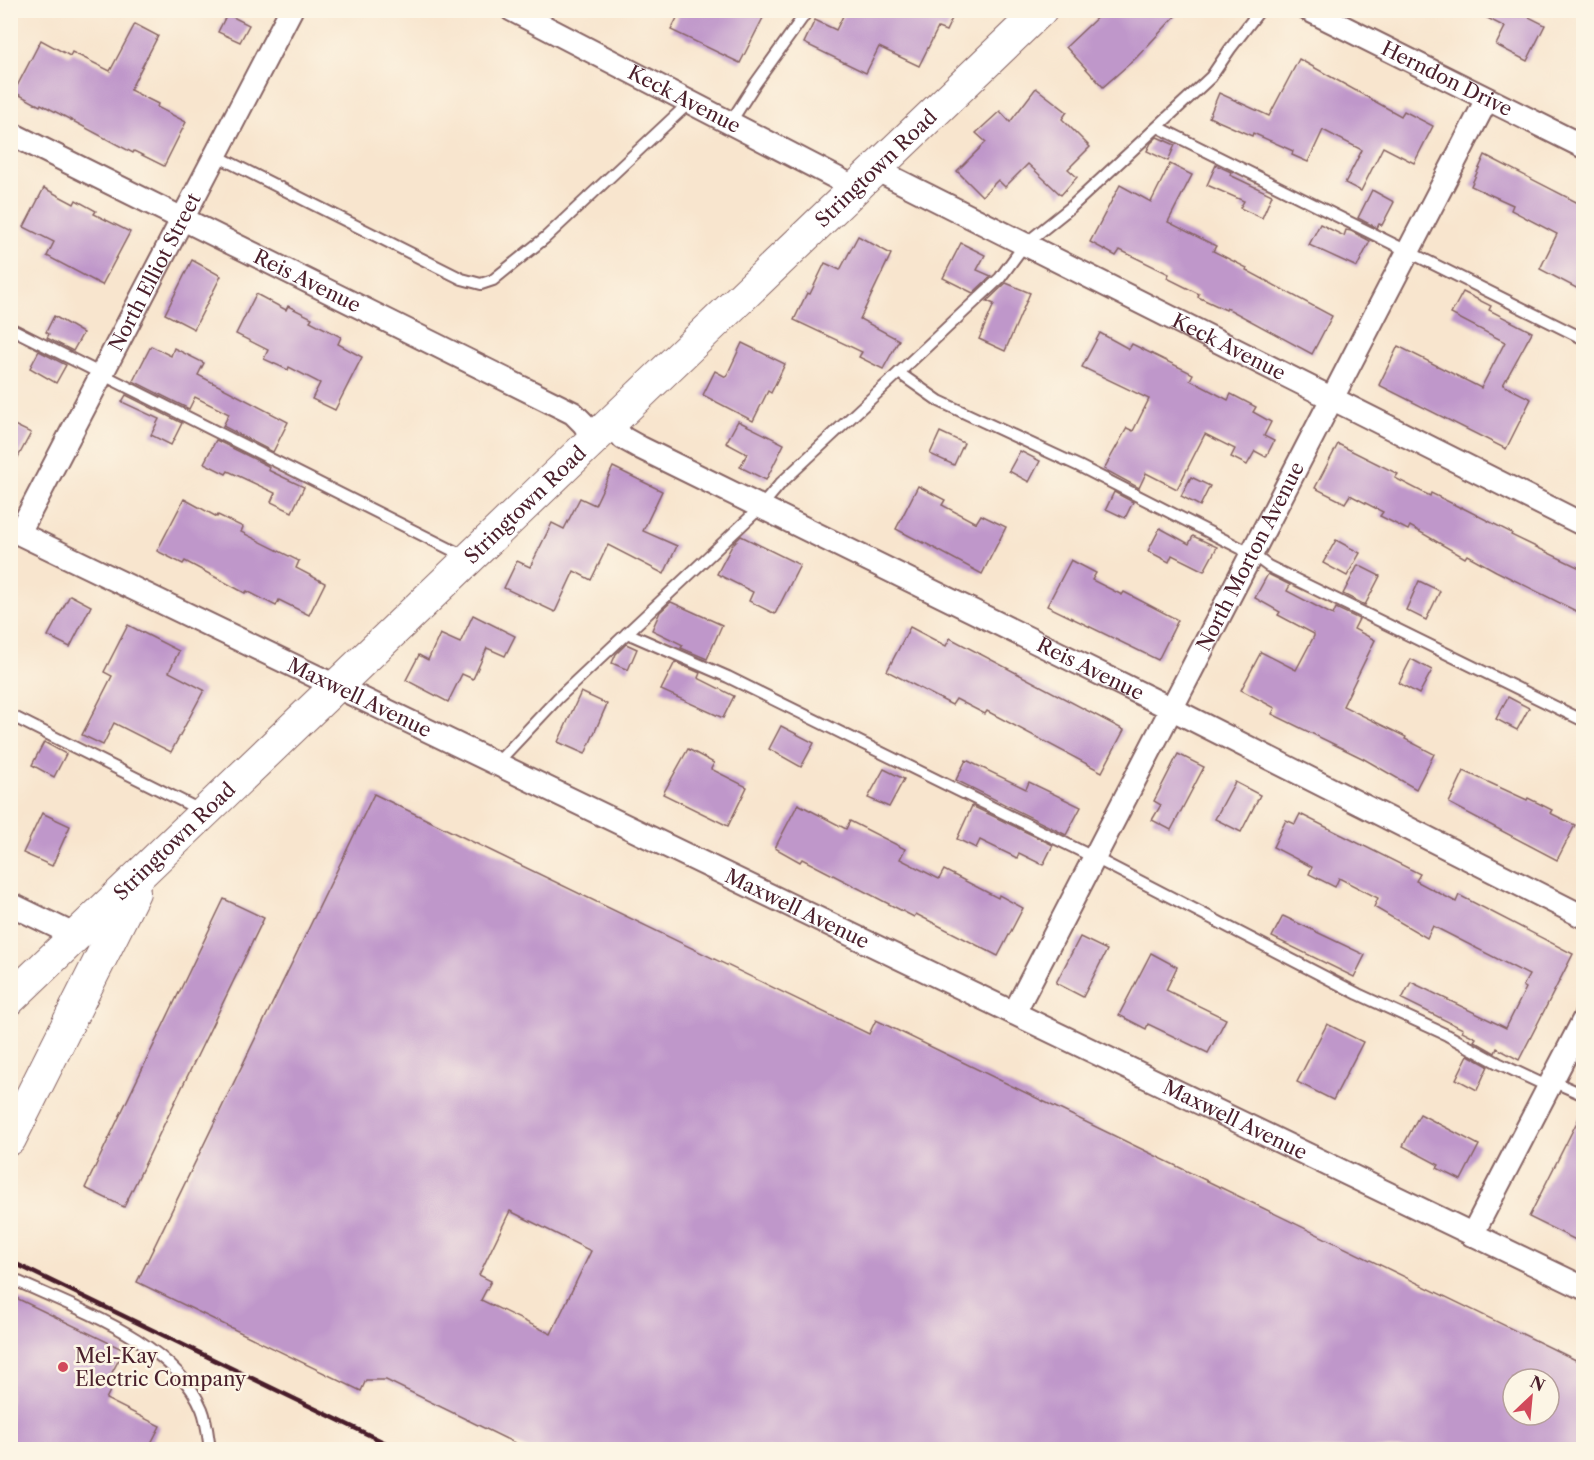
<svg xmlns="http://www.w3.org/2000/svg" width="1594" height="1460" font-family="'Libre Caslon Text',serif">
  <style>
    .building { fill: #bf97ca; fill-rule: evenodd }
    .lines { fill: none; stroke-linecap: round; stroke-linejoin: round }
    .lane-casing { stroke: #876464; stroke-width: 14 }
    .street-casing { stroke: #876464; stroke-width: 26 }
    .secondary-casing { stroke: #876464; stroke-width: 34 }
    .lane { stroke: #fff; stroke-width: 10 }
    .street { stroke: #fff; stroke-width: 22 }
    .secondary { stroke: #fff; stroke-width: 32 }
    .rail { stroke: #4a1f2b; stroke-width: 4.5 }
    .poi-dot { fill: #d1495b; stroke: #fcf5e5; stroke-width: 2 }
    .labels { text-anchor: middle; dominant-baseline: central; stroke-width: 5; stroke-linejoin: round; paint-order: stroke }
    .street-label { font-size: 20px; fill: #4a1f2b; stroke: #fcf5e5 }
    .poi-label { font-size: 20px; fill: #4a1f2b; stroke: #fcf5e5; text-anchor: start }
  </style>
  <rect width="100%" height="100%" fill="#fcf5e5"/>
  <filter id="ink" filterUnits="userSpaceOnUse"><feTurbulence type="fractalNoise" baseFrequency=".0167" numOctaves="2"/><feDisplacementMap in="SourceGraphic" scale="12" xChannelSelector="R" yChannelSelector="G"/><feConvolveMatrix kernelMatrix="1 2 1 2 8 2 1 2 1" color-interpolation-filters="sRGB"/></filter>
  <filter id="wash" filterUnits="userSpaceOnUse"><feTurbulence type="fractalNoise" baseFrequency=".008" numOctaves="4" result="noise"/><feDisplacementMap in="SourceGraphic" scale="24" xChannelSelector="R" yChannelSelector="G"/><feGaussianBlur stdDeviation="1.35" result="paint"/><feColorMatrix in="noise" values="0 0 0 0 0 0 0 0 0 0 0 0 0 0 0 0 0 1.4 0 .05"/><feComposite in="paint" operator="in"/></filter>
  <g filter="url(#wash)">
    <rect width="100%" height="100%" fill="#f8e5ce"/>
    <g id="blocks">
      <g class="building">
        <path d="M681 10H767L740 63 671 30Z"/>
        <path d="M846 10H956L946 31 938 28 919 66 879 47 866 73 804 43 815 20 836 30Z"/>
        <path d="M1105 10H1181L1136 58 1103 87 1066 47Z"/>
        <path d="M1472 10H1515L1545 25 1527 61 1496 45 1505 27Z"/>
        <path d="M227 14 249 25 240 42 218 32Z"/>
        <path d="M135 24 158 36 130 90 158 104 157 107 186 122 164 166 134 151 133 153 41 104 40 106 14 92 41 40 70 56 72 52 110 71Z"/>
        <path d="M1299 59 1401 116 1404 111 1433 126 1414 163 1383 147 1361 191 1345 183 1362 150 1323 130 1308 162 1292 155 1293 151 1253 133 1252 136 1209 117 1219 93 1269 116Z"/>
        <path d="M1036 88 1067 112 1062 119 1090 147 1068 169 1077 177 1061 195 1028 164 1005 187 998 180 982 196 957 171 986 142 976 133 1000 111 1010 122Z"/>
        <path d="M1157 137 1175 145 1168 161 1147 151 1151 143Z"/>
        <path d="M1485 155 1584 206V292L1540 269 1557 234 1511 210 1513 205 1471 186Z"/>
        <path d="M1170 164 1192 175 1168 222 1216 246 1213 251 1247 268 1246 270 1332 316 1312 354 1227 308 1226 310 1198 297 1199 294 1167 278 1169 274 1120 250 1116 256 1090 242 1120 185 1151 202Z"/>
        <path d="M1216 165 1231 172 1230 175 1272 195 1262 218 1240 208 1244 201 1207 185Z"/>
        <path d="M44 188 74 204 76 200 96 211 94 214 130 232 102 285 47 256 54 242 24 227Z"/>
        <path d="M1372 190 1394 202 1382 225 1379 224 1377 228 1358 218Z"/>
        <path d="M1320 224 1344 236 1346 230 1351 231 1370 241 1357 267 1309 245Z"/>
        <path d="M858 236 891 254 860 319 899 340 883 369 859 357 862 352 794 320 807 293 810 294 825 263 840 270Z"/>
        <path d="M961 243 985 255 977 270 991 276 973 293 943 278Z"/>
        <path d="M192 260 221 276 194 329 165 314Z"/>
        <path d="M1006 283 1030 293 1005 351 979 339 994 304 987 301Z"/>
        <path d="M1463 292 1491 306 1489 310 1532 332 1503 385 1531 399 1506 449 1379 385 1398 346 1481 388 1505 342 1451 314Z"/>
        <path d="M256 294 286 310 288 306 312 318 310 321 341 337 338 344 362 357 335 410 312 399 320 383 289 367 288 370 264 359 268 350 236 334Z"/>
        <path d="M54 316 83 333 73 351 47 338 49 334 46 332Z"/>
        <path d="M1100 333 1129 349 1132 344 1193 374 1190 380 1228 400 1231 394 1256 407 1253 412 1271 422 1264 436 1274 441 1266 457 1255 451 1247 465 1231 457 1235 449 1205 434 1177 489 1146 473 1139 488 1104 469 1127 428 1133 431 1149 399 1082 367Z"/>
        <path d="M742 343 785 364 771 393 768 391 753 421 703 395 715 371 726 377Z"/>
        <path d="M151 346 171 356 174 348 204 363 198 375 288 422 273 452 223 426 229 414 195 397 189 409 133 381Z"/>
        <path d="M39 351 66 365 56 383 30 368Z"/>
        <path d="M126 395 182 423 171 445 151 435 159 419 122 402Z"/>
        <path d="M738 421 784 444 766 480 740 467 747 454 726 443Z"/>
        <path d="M10 423 31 433 10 472Z"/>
        <path d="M940 432 964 443 954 465 930 454Z"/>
        <path d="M216 440 266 465 269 467 268 470 304 487 292 512 271 502 275 493 228 471 226 474 204 463Z"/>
        <path d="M1338 444 1398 474 1395 478 1430 496 1431 493 1461 508V507L1512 533 1511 535 1584 570V615L1496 571 1467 555 1465 558 1410 526 1408 530 1380 516 1383 512 1350 495 1345 503 1315 488Z"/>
        <path d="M1020 451 1040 461 1029 482 1009 471Z"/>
        <path d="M613 467 662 491 643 531 677 546 664 574 608 545 591 580 574 571 555 612 504 588 517 561 530 567 552 523 564 529 580 498 595 505Z"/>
        <path d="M1191 477 1210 486 1200 506 1181 496Z"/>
        <path d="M918 486 945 500 942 505 976 523 981 515 1006 527 982 574 923 542V543L896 529Z"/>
        <path d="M1114 492 1133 502 1125 518 1106 509Z"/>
        <path d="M184 499 217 517 218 515 243 527 241 532 299 561 296 568 325 583 309 615 279 600 276 606 247 591 245 593 185 561 183 564 157 551Z"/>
        <path d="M1160 528 1189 544 1193 536 1217 547 1204 571 1172 555 1169 562 1148 551Z"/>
        <path d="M741 536 800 565 775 614 749 601 753 592 717 574 733 544Z"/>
        <path d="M1336 540 1360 553 1347 576 1323 563Z"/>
        <path d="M1071 560 1096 573 1092 580 1122 595 1124 592 1178 620 1158 660 1047 606Z"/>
        <path d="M1358 565 1380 576 1365 605 1343 594Z"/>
        <path d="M1268 574 1290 585 1287 591 1333 615 1336 608 1359 619 1354 629 1375 640 1343 706 1406 737 1405 739 1434 754 1416 789 1364 759 1272 714 1275 708 1241 690 1261 652 1296 670 1314 636V634L1278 615 1280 612 1255 598Z"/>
        <path d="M1419 581 1440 591 1426 620 1406 610Z"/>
        <path d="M70 595 91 606 70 647 48 636Z"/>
        <path d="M671 602 722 625 707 659 681 648 683 645 652 630 660 612Z"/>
        <path d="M473 615 515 636 505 656 487 648 473 679 462 674 448 702 406 680 419 655 428 660 440 634 460 643Z"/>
        <path d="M128 625 179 651 169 672 204 690 171 752 114 723 103 745 82 735 112 676 104 672Z"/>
        <path d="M910 627 946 646 950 638 1124 730 1102 772 987 711 985 714 956 699 952 705 887 671Z"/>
        <path d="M626 644 637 649 628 670 612 663 616 654Z"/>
        <path d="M1411 659 1432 670 1419 694 1399 683Z"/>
        <path d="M675 662 700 673 698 678 734 696 723 718 661 690Z"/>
        <path d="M581 692 607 704 585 754 558 742Z"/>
        <path d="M1508 697 1529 708 1517 730 1496 719Z"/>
        <path d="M781 726 814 743 801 767 769 749Z"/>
        <path d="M44 742 66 754 54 777 32 765Z"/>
        <path d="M688 749 714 763 711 769 747 787 728 826 663 794Z"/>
        <path d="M1178 754 1204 767 1171 830 1152 820 1161 805 1154 801Z"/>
        <path d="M966 760 1026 789 1029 782 1081 807 1066 835 956 780Z"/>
        <path d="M884 769 904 779 889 807 868 798Z"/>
        <path d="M1464 771 1527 800 1528 798 1552 810 1550 813 1575 825 1557 860 1449 803Z"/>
        <path d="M1235 782 1260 795 1241 832 1215 819Z"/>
        <path d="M374 794 869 1034 876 1020 1584 1364V1449H527L386 1380H366L361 1391 137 1282ZM510 1211 591 1251 551 1334 481 1300 491 1281 479 1275ZM1513 1379H1549V1415H1513Z"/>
        <path d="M798 804 846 829 850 821 905 849 900 859 939 879 944 870 998 898 999 895 1023 908 998 956 916 914 914 917 802 859 800 862 775 848Z"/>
        <path d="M972 806 1053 845 1043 865 1019 853 1017 858 980 840 976 848 957 839Z"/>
        <path d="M42 813 70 826 52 866 23 853Z"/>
        <path d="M1300 814 1420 874 1416 881 1456 902 1459 895 1573 954 1519 1060 1497 1048 1495 1053 1474 1041 1476 1038 1462 1031 1463 1029 1402 999 1411 982 1506 1028 1526 988 1523 986 1529 975 1433 926 1427 938 1374 907 1378 898 1339 878 1335 887 1309 874 1312 867 1273 847 1286 820 1295 824Z"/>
        <path d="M224 899 264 918 124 1207 85 1188Z"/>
        <path d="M1283 916 1365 955 1354 977 1272 937Z"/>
        <path d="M1080 937 1107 950 1083 997 1056 983Z"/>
        <path d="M1151 953 1177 967 1166 990 1226 1019 1208 1053 1148 1024 1146 1029 1119 1015Z"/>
        <path d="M1327 1024 1363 1042 1333 1100 1297 1082Z"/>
        <path d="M1468 1055 1488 1066 1477 1090 1456 1079Z"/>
        <path d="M1584 1108V1244L1529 1217Z"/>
        <path d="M1420 1114 1479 1145 1461 1180 1437 1168 1439 1165 1403 1146Z"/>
        <path d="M10 1295 124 1350 106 1384 112 1387 106 1399 160 1426 148 1449H10Z"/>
      </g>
    </g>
  </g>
  <g filter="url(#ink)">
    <use href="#blocks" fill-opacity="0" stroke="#876464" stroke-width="1.5"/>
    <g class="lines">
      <defs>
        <g id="lane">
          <path d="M730 123 755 84 808 10"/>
          <path d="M1158 127 1584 339"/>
          <path d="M215 155 462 279 481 284 493 280 545 238 690 102"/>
          <path d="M10 328 466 557"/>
          <path d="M899 373 939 401 1079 466 1252 554 1268 566 1584 721"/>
          <path d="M627 633 728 677 1095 858 1358 994 1447 1035 1498 1063 1549 1087"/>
          <path d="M10 715 200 810"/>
          <path d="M496 764 558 698 760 508 781 483 1000 278 1025 244 1070 208 1211 77 1230 49 1260 10"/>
          <path d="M1552 1081 1584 1095"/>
          <path d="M10 1278C74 1308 173 1340 202 1409 207 1421 208 1437 210 1450"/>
        </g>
        <g id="street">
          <path id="s1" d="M512 10 856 188"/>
          <path id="s2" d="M1309 10 1584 147"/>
          <path id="s3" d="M10 133 573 413 584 424 593 439"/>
          <path id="s4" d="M875 169 1584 525"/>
          <path id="s5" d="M622 412 617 419 615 428 623 438 641 448 1172 709 1584 917"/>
          <path id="s6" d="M10 529 1584 1288"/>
          <path id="s7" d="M19 533 291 10"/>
          <path d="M10 904 76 936"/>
          <path id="s8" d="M1014 1013 1487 99"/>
          <path d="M1472 1235 1584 1019"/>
        </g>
        <g id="secondary">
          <path id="s9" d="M10 999 1041 10"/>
          <path d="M10 1139 134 892"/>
        </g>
      </defs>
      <use href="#lane" class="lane-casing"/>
      <use href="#street" class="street-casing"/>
      <use href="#secondary" class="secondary-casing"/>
      <use href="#lane" class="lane"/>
      <use href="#street" class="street"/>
      <use href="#secondary" class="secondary"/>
      <path class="rail" d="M10 1261 400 1450"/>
    </g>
  </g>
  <circle class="poi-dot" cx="63" cy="1367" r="6"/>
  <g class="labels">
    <g class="street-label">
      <text stroke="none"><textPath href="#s2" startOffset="154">Herndon Drive</textPath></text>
      <text stroke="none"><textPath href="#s1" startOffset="194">Keck Avenue</textPath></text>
      <text stroke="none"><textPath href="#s9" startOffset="1200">Stringtown Road</textPath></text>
      <text stroke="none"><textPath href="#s7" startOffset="294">North Elliot Street</textPath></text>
      <text stroke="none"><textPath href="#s3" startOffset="332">Reis Avenue</textPath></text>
      <text stroke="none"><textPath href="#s4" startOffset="396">Keck Avenue</textPath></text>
      <text stroke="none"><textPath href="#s9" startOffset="714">Stringtown Road</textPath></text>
      <text stroke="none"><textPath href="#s8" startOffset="514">North Morton Avenue</textPath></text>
      <text stroke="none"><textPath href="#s5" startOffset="552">Reis Avenue</textPath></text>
      <text stroke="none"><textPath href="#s6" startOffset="388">Maxwell Avenue</textPath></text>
      <text stroke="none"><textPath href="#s9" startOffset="228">Stringtown Road</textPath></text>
      <text stroke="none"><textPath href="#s6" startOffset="874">Maxwell Avenue</textPath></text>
      <text stroke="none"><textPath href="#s6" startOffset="1360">Maxwell Avenue</textPath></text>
    </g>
    <g class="poi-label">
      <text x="75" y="1356">Mel-Kay<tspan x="75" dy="23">Electric Company</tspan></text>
    </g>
  </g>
  <rect width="1594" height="1460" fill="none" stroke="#fcf5e5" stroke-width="36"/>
  <g transform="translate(1531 1397) rotate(26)"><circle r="28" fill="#fcf5e5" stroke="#b59f9b" stroke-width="1.5"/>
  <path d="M0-4.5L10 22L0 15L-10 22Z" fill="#d1495b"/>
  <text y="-9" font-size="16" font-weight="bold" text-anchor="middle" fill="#4a1f2b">N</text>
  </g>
</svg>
